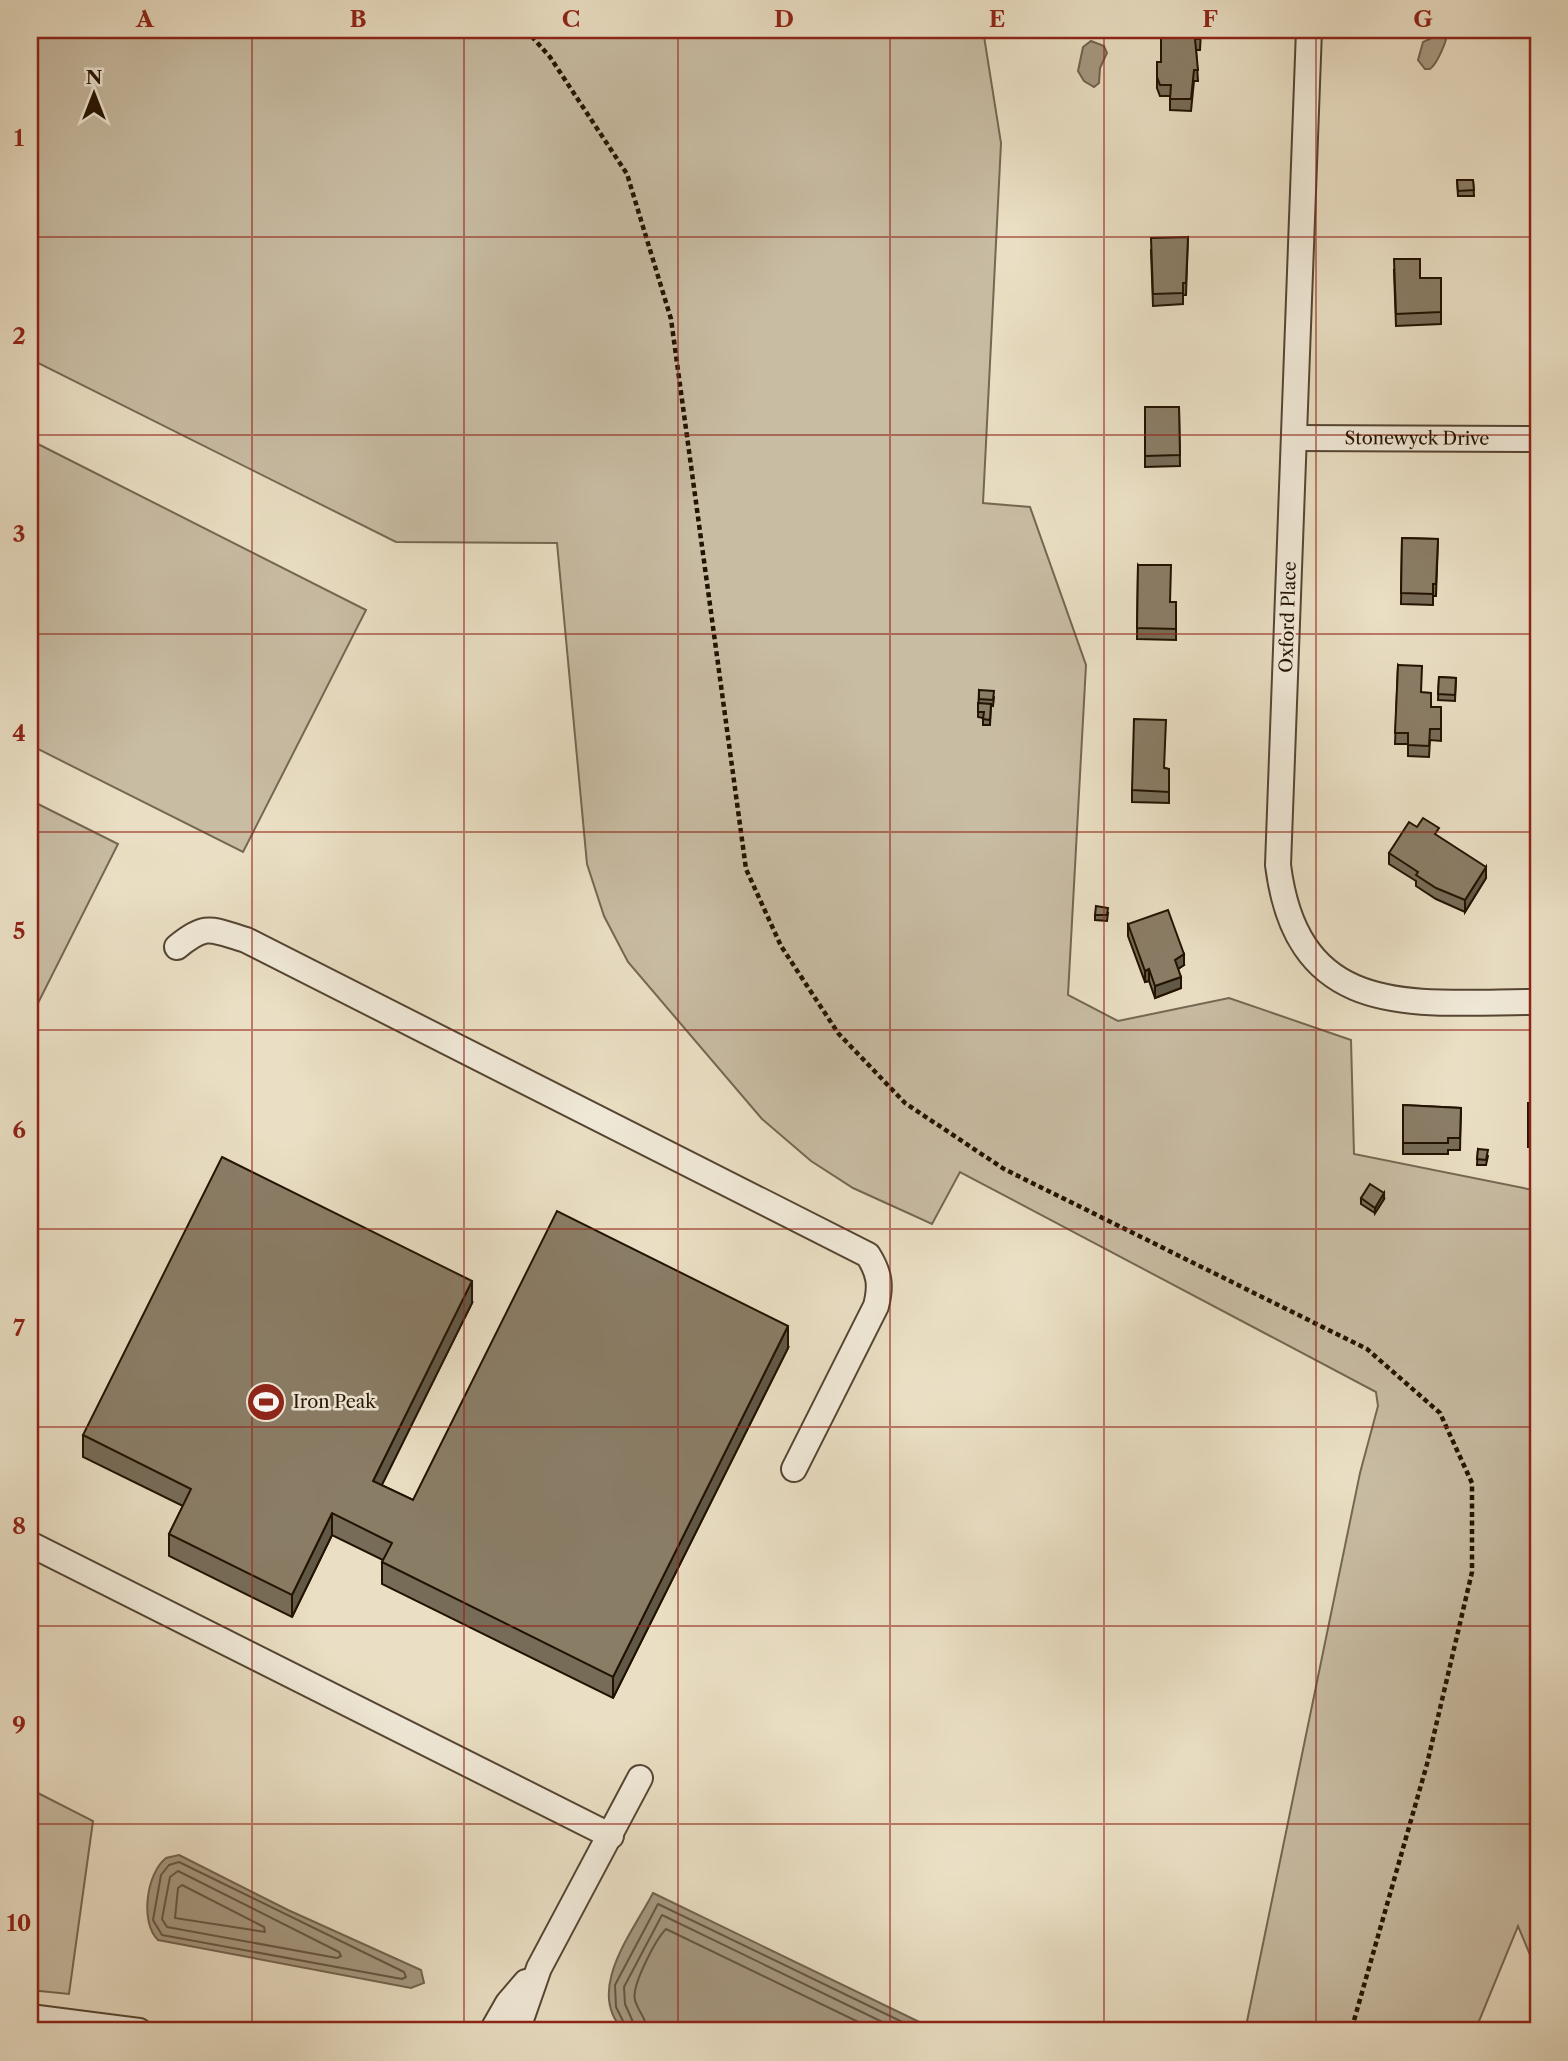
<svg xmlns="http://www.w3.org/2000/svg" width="1568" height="2061" font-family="'Libre Caslon Text',serif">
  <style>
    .green { fill: #c8bca3; stroke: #756752; stroke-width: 2 }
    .water { fill: #a69982; stroke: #71634e; stroke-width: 2 }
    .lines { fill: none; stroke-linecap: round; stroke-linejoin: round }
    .shore { stroke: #645642; stroke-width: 2 }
    .minor-casing { stroke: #544532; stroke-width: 28 }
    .path { stroke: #221201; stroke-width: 4.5; stroke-dasharray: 5 3.5; stroke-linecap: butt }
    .minor { stroke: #f1ead9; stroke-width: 24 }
    .wall { fill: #776c58; stroke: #221201; stroke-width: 2 }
    .shaded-wall { fill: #615847; stroke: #221201; stroke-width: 2 }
    .building { fill: #8a7d66; stroke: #221201; stroke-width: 2 }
    .grid { fill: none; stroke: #8f2418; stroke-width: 2; stroke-opacity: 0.55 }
    .labels { text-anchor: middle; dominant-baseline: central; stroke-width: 5; stroke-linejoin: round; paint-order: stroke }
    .street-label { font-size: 18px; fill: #221201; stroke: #f1ead9 }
    .poi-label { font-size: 18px; fill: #221201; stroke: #f1ead9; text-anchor: start }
    .neatline { fill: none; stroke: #8f2418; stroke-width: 2.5 }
    .grid-label { font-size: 23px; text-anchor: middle; font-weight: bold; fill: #8f2418 }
  </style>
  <rect width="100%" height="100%" fill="#eadfc4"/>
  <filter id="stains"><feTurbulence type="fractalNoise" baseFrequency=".00286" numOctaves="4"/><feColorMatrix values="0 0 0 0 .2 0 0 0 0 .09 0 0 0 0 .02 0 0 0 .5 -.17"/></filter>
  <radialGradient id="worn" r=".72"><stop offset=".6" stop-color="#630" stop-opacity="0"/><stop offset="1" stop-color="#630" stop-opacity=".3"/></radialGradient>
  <g class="green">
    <path d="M30 30H983L1001 143 983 503 1030 507 1086 665 1068 995 1118 1021 1229 998 1351 1040 1354 1154 1538 1191V1974L1518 1926 1475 2031H1245L1360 1473 1378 1406 1376 1392 960 1172 932 1224 853 1188 811 1161 762 1119 628 962 604 916 587 864 557 543 396 542 30 359Z"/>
    <path d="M30 440 366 610 243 852 30 745Z"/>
    <path d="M30 800 118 844 30 1019Z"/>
    <path d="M30 1789 93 1821 69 1994 30 1990Z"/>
  </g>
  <g class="water">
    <path d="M1438 30 1447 33C1447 41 1437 64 1430 69H1425L1418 60 1423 42 1430 39Z"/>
    <path d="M1091 41 1104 46 1107 53 1100 68 1099 83 1094 87 1084 81 1078 71 1083 47Z"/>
    <path d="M179 1855 288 1910 421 1970 424 1983 411 1988 158 1940C140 1923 146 1874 166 1858Z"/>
    <path d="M653 1893 938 2031H624C584 1991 633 1932 653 1893Z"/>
  </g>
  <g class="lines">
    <g class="shore">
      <path d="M179 1862 404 1972 406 1977 402 1979 162 1935 153 1920 161 1875 169 1865Z"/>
      <path d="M178 1871 339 1952 341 1956 337 1958 167 1927 162 1919 170 1877Z"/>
      <path d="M182 1885 264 1927 265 1932 175 1918 178 1888Z"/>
      <path d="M628 2031 616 2007 615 1985 658 1904 921 2031"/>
      <path d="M637 2031 625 2004 624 1987 662 1915 901 2031"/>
      <path d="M647 2031C647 2018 638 2012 635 2000 631 1986 656 1939 666 1929L877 2031"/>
    </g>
    <defs>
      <g id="minor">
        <path d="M1309 30 1278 865C1298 1023 1415 1002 1538 1002"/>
        <path id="s1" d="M1296 438 1538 439"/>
        <path d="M177 947C207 922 212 930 246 940L868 1255C880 1274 881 1286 876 1306L794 1469"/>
        <path d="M30 1544 611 1836"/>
        <path d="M30 2017 139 2031"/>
        <path d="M492 2031 508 2003 526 1982"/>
        <path d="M517 2031 539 1968 640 1778"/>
      </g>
    </defs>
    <use href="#minor" class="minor-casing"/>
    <path class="path" d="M526 30 550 57 627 174 671 319 746 869 781 946 838 1033 905 1103 1004 1169 1367 1349 1440 1413 1472 1483V1572L1427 1764 1351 2031"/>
    <use href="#minor" class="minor"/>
  </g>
  <g class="wall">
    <path d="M1201 30 1200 50H1196L1198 81H1194L1191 111 1170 110V96H1160L1157 88V62H1161Z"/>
    <path d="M1457 180H1473L1474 196H1458Z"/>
    <path d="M1188 237 1186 295H1183V304L1153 306 1151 250Z"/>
    <path d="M1394 270 1420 278H1441V324L1396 326Z"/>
    <path d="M1145 407H1179L1180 466 1145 467Z"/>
    <path d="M1402 538 1438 539 1436 596H1433V605L1401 604Z"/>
    <path d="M1138 565 1170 602H1176V640L1137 639Z"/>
    <path d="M1398 665 1421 692 1431 707H1441V741L1430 740 1429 757 1408 756V744H1395Z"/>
    <path d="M1439 677 1456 678 1455 701 1438 700Z"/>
    <path d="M979 690 994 697 993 706 991 705 990 725H983V718L978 717Z"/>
    <path d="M1165 768 1169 769V803L1132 802V790Z"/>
    <path d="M1417 827 1439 837 1486 878 1465 912 1436 899 1416 886V881L1389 864V853Z"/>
    <path d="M1108 913 1107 921 1095 920V915Z"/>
    <path d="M1128 924 1184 965 1178 969 1181 988 1155 998 1149 981 1145 982 1128 936Z"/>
    <rect x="1528" y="1103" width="10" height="44"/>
    <path d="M1403 1105 1461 1108 1460 1150H1448V1154H1403Z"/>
    <path d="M1478 1149 1488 1156 1486 1165H1477Z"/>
    <path d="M1361 1198 1384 1199 1375 1213 1361 1204Z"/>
    <path d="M472 1303 381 1485 413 1500 788 1348 613 1698 382 1584V1562L383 1560 332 1535 292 1617 169 1556V1534L183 1506 83 1457V1435Z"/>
  </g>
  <g class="shaded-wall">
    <path d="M1486 867V878L1465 912V900Z"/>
    <path d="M1184 954V965L1175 971V960Z"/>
    <path d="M1149 969V981L1145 982V971Z"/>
    <path d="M1181 977V988L1155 998V986Z"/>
    <path d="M1384 1193V1199L1375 1213V1208Z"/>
    <path d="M472 1281V1303L373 1503V1481Z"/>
    <path d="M788 1326V1348L613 1698V1677Z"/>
    <path d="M332 1513V1535L292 1617V1595Z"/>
  </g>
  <g class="building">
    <path d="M1161 30H1200V39H1195L1198 70H1194L1191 99H1170L1171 85H1160L1157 77V62H1161Z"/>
    <path d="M1457 180H1473L1474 190 1458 191Z"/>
    <path d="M1188 237 1186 283H1183V293L1153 294 1151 238Z"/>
    <path d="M1394 259H1420V278H1441V312L1396 314Z"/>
    <path d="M1145 407H1179L1180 455 1145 456Z"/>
    <path d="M1402 538 1438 539 1436 584H1433V594L1401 593Z"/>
    <path d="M1138 565H1171L1170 602H1176V629L1137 628Z"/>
    <path d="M1398 665 1422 666 1421 692 1431 693V707H1441V729H1430L1429 746 1408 745V733H1395Z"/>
    <path d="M1439 677 1456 678 1455 695 1438 694Z"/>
    <path d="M979 690 994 691 993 700 979 699Z"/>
    <path d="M978 703 991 704 990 720 983 719 984 712H978Z"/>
    <path d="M1134 719 1166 720 1164 768 1169 769V792L1132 790Z"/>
    <path d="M1423 818 1439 828 1435 834 1486 867 1465 900 1436 888 1416 875 1418 872 1389 853 1409 822 1417 827Z"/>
    <path d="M1096 906 1108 908 1107 915H1095Z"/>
    <path d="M1168 910 1184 954 1175 960 1181 977 1155 986 1149 969 1145 971 1128 924Z"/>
    <rect x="1528" y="1103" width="10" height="33"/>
    <path d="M1403 1105 1461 1108 1460 1138H1448V1143H1403Z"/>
    <path d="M1478 1149 1488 1150 1486 1160 1477 1159Z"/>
    <path d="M222 1157 472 1281 373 1481 413 1500 557 1211 788 1326 613 1677 382 1562 392 1543 332 1513 292 1595 169 1534 191 1489 83 1435Z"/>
    <path d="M1370 1184 1384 1193 1375 1208 1361 1198Z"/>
  </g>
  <path class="grid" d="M252 30V2031M464 30V2031M678 30V2031M890 30V2031M1104 30V2031M1316 30V2031M30 237H1538M30 435H1538M30 634H1538M30 832H1538M30 1030H1538M30 1229H1538M30 1427H1538M30 1626H1538M30 1824H1538"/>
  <defs>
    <symbol id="stadium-disc" viewBox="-11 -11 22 22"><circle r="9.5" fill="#8f2418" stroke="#f1ead9"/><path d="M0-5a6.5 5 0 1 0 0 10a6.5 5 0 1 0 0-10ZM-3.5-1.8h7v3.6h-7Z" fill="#fff"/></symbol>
  </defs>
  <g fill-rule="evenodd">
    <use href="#stadium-disc" x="244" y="1380" width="44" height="44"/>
  </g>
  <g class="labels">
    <g class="street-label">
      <text stroke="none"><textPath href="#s1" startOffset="121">Stonewyck Drive</textPath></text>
      <text transform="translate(1288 617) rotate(-88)">Oxford Place</text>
    </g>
    <g class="poi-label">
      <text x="293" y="1402">Iron Peak</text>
    </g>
  </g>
  <rect width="1568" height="2061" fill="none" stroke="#eadfc4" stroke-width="77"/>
  <g transform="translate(94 94)" stroke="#f1ead9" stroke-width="5" paint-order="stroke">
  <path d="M0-5L12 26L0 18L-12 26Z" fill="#221201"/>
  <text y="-10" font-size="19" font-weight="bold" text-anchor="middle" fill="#221201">N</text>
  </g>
  <rect x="38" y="38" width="1492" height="1984" class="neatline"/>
  <g class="grid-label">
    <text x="145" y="27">A</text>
    <text x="358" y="27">B</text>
    <text x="571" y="27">C</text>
    <text x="784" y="27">D</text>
    <text x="997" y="27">E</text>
    <text x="1210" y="27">F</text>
    <text x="1423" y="27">G</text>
    <text x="19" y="146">1</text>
    <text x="19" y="344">2</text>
    <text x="19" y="542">3</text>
    <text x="19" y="741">4</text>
    <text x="19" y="939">5</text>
    <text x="19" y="1138">6</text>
    <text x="19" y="1336">7</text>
    <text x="19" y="1534">8</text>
    <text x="19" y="1733">9</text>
    <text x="19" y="1931">10</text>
  </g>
  <rect width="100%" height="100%" filter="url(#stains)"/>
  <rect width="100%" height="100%" fill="url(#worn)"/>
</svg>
